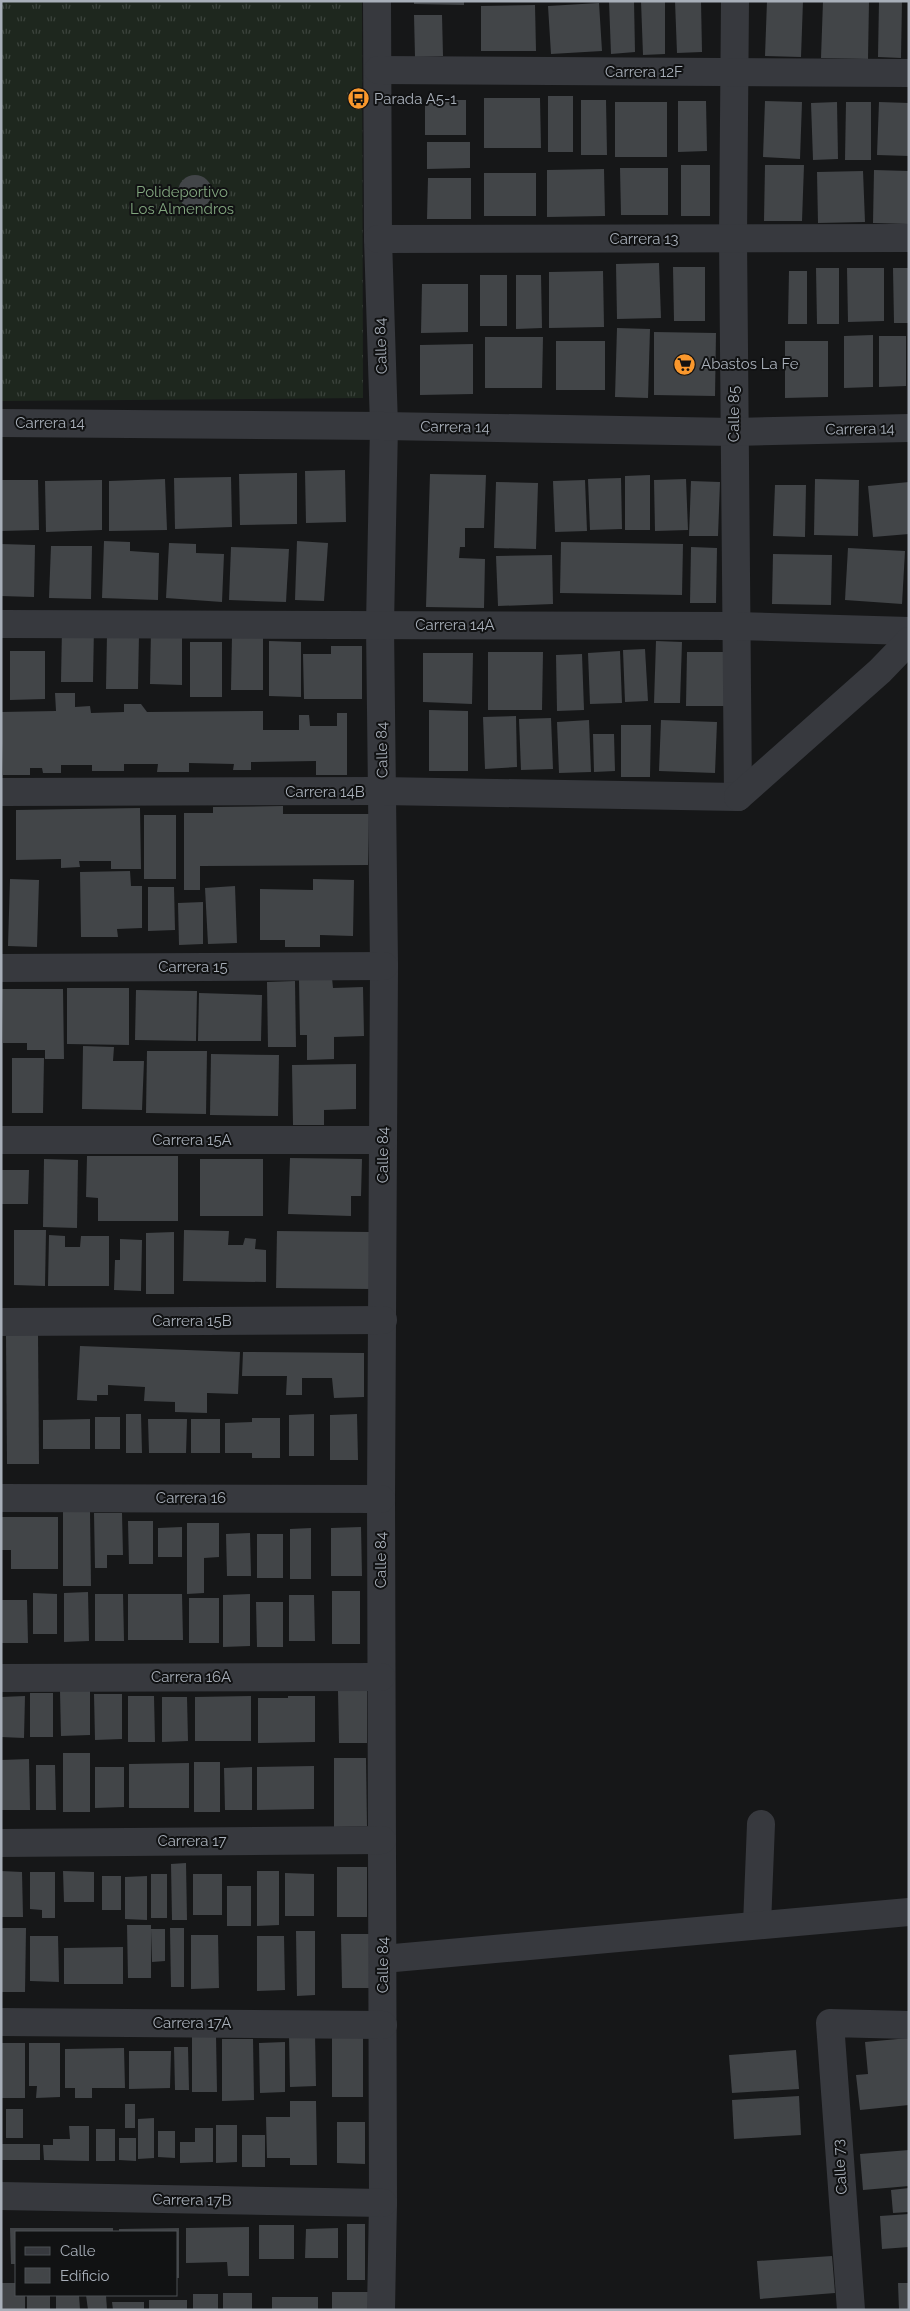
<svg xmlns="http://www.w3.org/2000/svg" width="910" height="2311" font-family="Raleway,sans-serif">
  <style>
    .grass { fill: url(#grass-tufts) }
    .building { fill: #424548 }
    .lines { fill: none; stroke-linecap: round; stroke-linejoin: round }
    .minor { stroke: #37393e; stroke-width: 28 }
    .labels { text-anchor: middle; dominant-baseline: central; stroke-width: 4; stroke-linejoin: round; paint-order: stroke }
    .street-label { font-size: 15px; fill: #a8afb9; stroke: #111213 }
    .poi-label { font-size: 15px; fill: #a8afb9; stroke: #111213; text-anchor: start }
    .park-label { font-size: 15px; fill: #81a57e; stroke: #111213 }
  </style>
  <defs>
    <pattern id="grass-tufts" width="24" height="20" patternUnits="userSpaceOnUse" patternTransform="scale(1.25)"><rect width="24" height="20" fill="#1e271e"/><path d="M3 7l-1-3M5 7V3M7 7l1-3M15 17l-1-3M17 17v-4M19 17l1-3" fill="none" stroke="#3c443d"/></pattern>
  </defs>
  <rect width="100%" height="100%" fill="#161718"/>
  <path class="grass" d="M1 1H362L363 398 1 401Z"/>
  <g class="building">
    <path d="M414 1H464V5L414 4Z"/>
    <path d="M609 1H634L635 52 611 54Z"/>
    <path d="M641 1H665V54L643 55Z"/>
    <path d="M675 1H701L702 52 677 53Z"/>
    <path d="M767 1H803L801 57 765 56Z"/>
    <path d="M823 1H869L868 59 821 58Z"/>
    <path d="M879 1H902L901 58 878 57Z"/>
    <path d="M599 3 602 51 551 54 548 6Z"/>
    <path d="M535 5 536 51H481V6Z"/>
    <path d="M414 15H442L443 56 415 57Z"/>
    <rect x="548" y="96" width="25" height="56"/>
    <path d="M484 98H540L541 148H484Z"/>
    <rect x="425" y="100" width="41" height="35"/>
    <path d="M581 100H606L607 155H581Z"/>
    <path d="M678 101H706L707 151 678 152Z"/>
    <path d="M765 101 802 102 800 159 763 157Z"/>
    <rect x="615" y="102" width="52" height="55"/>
    <path d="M837 102 838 159 813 160 811 103Z"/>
    <path d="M846 102H871V160H845Z"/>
    <path d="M879 102 909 103V156L877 155Z"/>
    <path d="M427 142H470V168L427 169Z"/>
    <rect x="681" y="165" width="29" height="51"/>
    <path d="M765 165H804L802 221H764Z"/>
    <path d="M620 168H668V215H621Z"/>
    <path d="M604 169 605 216 547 217V170Z"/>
    <path d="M874 170 909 171V224L873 223Z"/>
    <path d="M863 171 865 222 818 223 817 172Z"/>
    <rect x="484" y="173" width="52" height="43"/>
    <circle cx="195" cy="192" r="17"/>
    <path d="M428 178H471V219H427Z"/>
    <path d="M659 263 661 318 617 319 616 264Z"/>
    <path d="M673 267H705V321H674Z"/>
    <path d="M816 268H839V324H817Z"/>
    <path d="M847 268H884V321L848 322Z"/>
    <path d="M893 268H909V323H894Z"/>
    <path d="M603 271 604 327 549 328V272Z"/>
    <path d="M789 271H807V324H788Z"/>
    <rect x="480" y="275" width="27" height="51"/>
    <path d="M516 275H541L542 328 516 329Z"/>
    <path d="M422 284H468V332L421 333Z"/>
    <path d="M617 328 650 329 648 398 615 397Z"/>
    <path d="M654 332 716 333 715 396 654 395Z"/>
    <path d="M873 335V387L844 388V336Z"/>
    <path d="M879 336H906V386L879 387Z"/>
    <path d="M485 337H543L542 388H485Z"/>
    <rect x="556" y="341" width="49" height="49"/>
    <path d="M785 341H828V397L785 398Z"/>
    <path d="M473 344V394L420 395V345Z"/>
    <path d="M345 470 346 522 306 523 305 471Z"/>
    <path d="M297 473V524L240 525 239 474Z"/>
    <path d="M430 474 486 475 484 528H465V547H460L459 558 485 559 484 608 426 607Z"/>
    <path d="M650 475V530H625V476Z"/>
    <path d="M231 477 232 527 175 529 174 478Z"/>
    <path d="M621 478 622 529 590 530 588 479Z"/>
    <path d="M165 479 167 530 109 531V481Z"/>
    <path d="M686 479 688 530 655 531 654 480Z"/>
    <path d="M815 479 859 480 858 536 814 535Z"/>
    <path d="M1 480H38L39 530 1 531Z"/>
    <path d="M102 480V530L46 532 45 481Z"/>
    <path d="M585 480 587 531 555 532 553 481Z"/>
    <path d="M691 481 720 482 718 536H689Z"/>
    <path d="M496 482 538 483 536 549 494 548Z"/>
    <path d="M909 482V534L873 537 868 486Z"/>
    <path d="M775 485H806L805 537 773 536Z"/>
    <path d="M104 541 130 542V551L159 553 158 600 102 598Z"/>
    <path d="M297 541 328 543 324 601 295 600Z"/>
    <path d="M561 542 683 544 682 595 560 593Z"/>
    <path d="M169 543 196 544V553L224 554 222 602 166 598Z"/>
    <path d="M1 544 35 545 34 597 1 596Z"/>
    <path d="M51 546H92L91 599 49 598Z"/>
    <path d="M231 547 289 549 286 602 229 600Z"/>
    <path d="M691 547 717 548 716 603H690Z"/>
    <path d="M848 548 905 551 902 604 845 600Z"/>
    <path d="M773 554 832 555 831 605 772 604Z"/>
    <path d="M552 555 553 604 498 606 496 556Z"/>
    <path d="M94 626 93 682H61L62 627Z"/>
    <path d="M151 629 182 630V685L150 684Z"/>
    <path d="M107 634H139L138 689H106Z"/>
    <path d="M232 635H263V690H231Z"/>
    <path d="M269 641 301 642V697L269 696Z"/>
    <path d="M656 641 682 642 680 703H654Z"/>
    <rect x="190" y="642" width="32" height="55"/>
    <path d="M331 646H362V699H304L303 654H331Z"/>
    <path d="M645 649 648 701 625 702 623 650Z"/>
    <path d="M10 651H45V699L10 700Z"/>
    <path d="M620 651 622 703 590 704 588 653Z"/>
    <path d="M488 652H543L542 710H488Z"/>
    <path d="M687 652H731L730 706H686Z"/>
    <path d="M423 653H473L472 704 423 702Z"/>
    <path d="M582 654 584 710 557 711 556 655Z"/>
    <path d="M55 693H75V707L90 706 91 713 124 712V704H141L147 712 263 711V730H299V715H309L310 726H337V713H347V775H316V761L251 762V770H233L234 764 189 763V772H157L158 764H124V771H92V765H61V773H43L42 768H30V775H3L1 712 56 711Z"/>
    <path d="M429 710 468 711V771H429Z"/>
    <path d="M516 716 517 767 485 769 483 717Z"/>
    <path d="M551 718 553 769 521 770 519 719Z"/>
    <path d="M589 720 591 772 559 773 557 722Z"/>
    <path d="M661 720 717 722 715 773 659 771Z"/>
    <path d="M621 725H651L650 777H621Z"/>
    <path d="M593 734H614L615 771 594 772Z"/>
    <path d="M283 806V814H369L368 865 200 866V890H184V813H213V807Z"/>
    <path d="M140 808 141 869H111V861H79L80 867 61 868V859L16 860V810Z"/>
    <rect x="144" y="815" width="32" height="64"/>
    <path d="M130 871 131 886H142V928L117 929 118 937H81L80 872Z"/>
    <path d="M10 879 39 880 37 947 8 946Z"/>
    <path d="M313 879 354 880 353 936 320 935V947H285V940H260V889L313 890Z"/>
    <path d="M235 886 237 943 208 944 205 888Z"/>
    <path d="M148 887H174L175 930 148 931Z"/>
    <path d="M203 902V944L179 945 178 903Z"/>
    <path d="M332 978 333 988 363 987 364 1036 334 1037V1059L307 1060V1035H300L299 979Z"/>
    <path d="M295 981 296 1047H268L267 982Z"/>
    <path d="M67 988H129V1045L67 1044Z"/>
    <path d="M2 989H63L64 1059H45V1050H27V1043H3Z"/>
    <path d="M136 990 197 991 196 1041 135 1040Z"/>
    <path d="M199 993 262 995 261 1041H198Z"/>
    <path d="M83 1046 114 1047 113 1061H144L142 1110 82 1109Z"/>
    <path d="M147 1051H207L206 1114 146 1113Z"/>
    <path d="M211 1054 279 1055 278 1116 210 1115Z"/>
    <path d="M12 1058H44L43 1113H12Z"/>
    <path d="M356 1064V1109L324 1110V1125H293L292 1065Z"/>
    <path d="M87 1156H178V1221H98V1198L86 1197Z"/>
    <path d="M290 1158 362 1159 361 1196H351V1216L288 1214Z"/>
    <path d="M44 1159 78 1160 77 1228 43 1227Z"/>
    <rect x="200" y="1159" width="63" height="57"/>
    <path d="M1 1170H29L28 1204H1Z"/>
    <path d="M14 1230H46L45 1286 14 1285Z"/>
    <path d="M184 1230 229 1231 228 1245H243L245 1238 256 1239 255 1249 266 1250V1282L183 1281Z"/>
    <path d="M277 1231 371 1232V1289L276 1288Z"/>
    <path d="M174 1232V1294H146V1233Z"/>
    <path d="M49 1235 65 1236V1247H80L81 1236H109V1286H48Z"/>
    <path d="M120 1239 142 1240 141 1291 114 1290 115 1260H120Z"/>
    <path d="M38 1334 39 1464H7L6 1335Z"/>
    <path d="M80 1346 240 1352 238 1394 207 1393V1413L175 1412V1402L144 1401 145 1387 108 1385V1395H97V1401L77 1400Z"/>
    <path d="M243 1352 364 1353V1397L334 1398 332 1378H302V1395H286L287 1376H242Z"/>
    <path d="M126 1414H141L142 1453H126Z"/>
    <path d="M314 1414V1456H289V1415Z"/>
    <path d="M357 1414 358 1460H330V1415Z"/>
    <rect x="95" y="1417" width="25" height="32"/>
    <path d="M252 1418H280V1458H252V1453H225V1423L252 1422Z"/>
    <path d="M90 1419V1449H43V1420Z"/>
    <path d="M148 1419H187L186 1453H149Z"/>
    <rect x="191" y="1419" width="29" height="34"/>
    <path d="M63 1511H90L91 1586H63Z"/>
    <path d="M94 1513H122L123 1555H107V1568H95Z"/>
    <path d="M1 1517H58V1569H11V1550H1Z"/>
    <path d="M128 1521H153V1564H129Z"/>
    <path d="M187 1523H219V1557L204 1558V1593L187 1594Z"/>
    <path d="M182 1527V1557H158V1528Z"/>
    <path d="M361 1527 362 1576H331V1528Z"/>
    <path d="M311 1528V1579H290V1529Z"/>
    <path d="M250 1533 251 1576H227L226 1534Z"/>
    <rect x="257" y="1534" width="26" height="44"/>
    <rect x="332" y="1591" width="28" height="53"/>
    <path d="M88 1592 89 1641 64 1642V1593Z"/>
    <path d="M33 1593 57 1594V1634H33Z"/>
    <path d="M95 1594H123L124 1641H95Z"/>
    <path d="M128 1594H182L183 1640H128Z"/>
    <path d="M250 1594V1646L223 1647V1595Z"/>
    <path d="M289 1595H314L315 1641H289Z"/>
    <rect x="189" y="1598" width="30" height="45"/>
    <path d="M1 1600H27L28 1643H1Z"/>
    <path d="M256 1602H283V1647H257Z"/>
    <path d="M60 1691H90V1735L61 1736Z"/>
    <path d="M338 1691H367V1743H339Z"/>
    <rect x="30" y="1693" width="23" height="44"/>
    <path d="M94 1694H122V1739L95 1740Z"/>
    <path d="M25 1696 24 1738 1 1737V1697Z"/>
    <path d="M128 1696H154L155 1742H128Z"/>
    <path d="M251 1696V1741H195V1697Z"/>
    <path d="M288 1696H315V1742L258 1743V1698H288Z"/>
    <path d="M162 1697H187L188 1741 162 1742Z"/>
    <rect x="63" y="1753" width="27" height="59"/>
    <path d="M334 1758H366L367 1826 334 1827Z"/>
    <path d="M29 1759 30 1810H1V1760Z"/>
    <rect x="194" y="1762" width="26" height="50"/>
    <path d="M189 1763V1808H129V1764Z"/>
    <path d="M36 1765H55L56 1810H36Z"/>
    <path d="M314 1766V1809L257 1810V1767Z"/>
    <path d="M95 1767H124V1807L95 1808Z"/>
    <path d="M252 1767V1810H225L224 1768Z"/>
    <path d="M186 1863 187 1920H172L171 1864Z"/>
    <rect x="337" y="1867" width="30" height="50"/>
    <path d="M1 1871 22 1872 23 1917H1Z"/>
    <path d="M63 1871 94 1872V1902H64Z"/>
    <path d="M257 1871H279V1925L257 1926Z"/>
    <path d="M30 1872H55V1918H42V1910L30 1909Z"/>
    <path d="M285 1873 314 1874V1916H285Z"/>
    <rect x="151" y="1874" width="16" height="44"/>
    <rect x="193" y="1874" width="29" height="41"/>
    <rect x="102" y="1876" width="19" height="34"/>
    <path d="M147 1876V1920L125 1919V1877Z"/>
    <rect x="227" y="1886" width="24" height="40"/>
    <path d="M127 1925H151V1978H128Z"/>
    <path d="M1 1928H26L25 1992H1Z"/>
    <path d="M170 1928H184V1987H171Z"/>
    <path d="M151 1929H165V1961L152 1962Z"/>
    <path d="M296 1931H315V1995L297 1996Z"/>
    <path d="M341 1934H370V1988H342Z"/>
    <path d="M191 1935H218L219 1988 191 1989Z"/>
    <path d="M30 1936H58L59 1982 30 1981Z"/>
    <path d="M257 1936H284L285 1990 257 1991Z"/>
    <path d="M123 1947V1984H64V1948Z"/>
    <path d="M289 2034H315L316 2086 290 2087Z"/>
    <path d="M192 2035H216L217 2092H192Z"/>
    <path d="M363 2036V2097H332V2037Z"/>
    <path d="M909 2038V2105L860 2110 856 2075 868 2074 865 2042Z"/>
    <path d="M222 2039H253L254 2100 222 2101Z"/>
    <path d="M285 2042V2092L260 2093 259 2043Z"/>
    <rect x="1" y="2043" width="24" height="55"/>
    <path d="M29 2043H60V2097L36 2098 37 2086H29Z"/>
    <path d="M174 2047H188L189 2090H175Z"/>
    <path d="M124 2048 125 2088H92V2098H75V2088H65V2049Z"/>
    <path d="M796 2050 799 2089 732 2093 729 2055Z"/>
    <path d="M129 2051H171L170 2088 129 2089Z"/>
    <path d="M799 2096 801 2135 734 2139 732 2100Z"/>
    <path d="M290 2101H316L317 2165H290V2158H267L266 2117H290Z"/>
    <rect x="125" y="2104" width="10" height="24"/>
    <rect x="6" y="2109" width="17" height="29"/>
    <path d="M154 2118V2158L138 2159V2119Z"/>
    <path d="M337 2122H365V2164L337 2163Z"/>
    <path d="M216 2125H237V2162L216 2163Z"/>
    <path d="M69 2126H89V2161L44 2160 43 2145H53V2139H70Z"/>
    <path d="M195 2128H213V2162L180 2163V2142H195Z"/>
    <rect x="96" y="2129" width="19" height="32"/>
    <path d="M158 2131H175V2158L158 2157Z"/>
    <rect x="242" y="2135" width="23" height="32"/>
    <path d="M119 2138H136V2161L119 2160Z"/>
    <rect x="2" y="2144" width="38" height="16"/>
    <path d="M909 2150V2186L863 2190 860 2154Z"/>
    <path d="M909 2188V2212L893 2213 891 2190Z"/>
    <path d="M909 2214V2247L882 2249 880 2216Z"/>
    <rect x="347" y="2224" width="18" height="56"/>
    <rect x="259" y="2225" width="35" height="34"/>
    <path d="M249 2227V2276H228L227 2262 186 2263V2228Z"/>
    <path d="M10 2228H113V2232H16V2264H11Z"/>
    <path d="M179 2228V2278H176V2232H119V2229Z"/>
    <path d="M338 2228V2258H305L306 2229Z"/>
    <path d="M832 2256 835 2293 760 2299 757 2261Z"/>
    <path d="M1 2283H16V2295H25V2309H1Z"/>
    <path d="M898 2283H909V2309L899 2310Z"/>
    <rect x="332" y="2292" width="37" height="18"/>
    <rect x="223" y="2293" width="29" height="17"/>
    <rect x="193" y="2294" width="25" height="16"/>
    <rect x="27" y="2295" width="23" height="15"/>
    <path d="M56 2295H79L80 2310H56Z"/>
    <path d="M86 2295H106L107 2310H88Z"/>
    <rect x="272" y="2297" width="46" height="13"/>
    <rect x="149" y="2300" width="38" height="10"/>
    <path d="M112 2302H144V2310H113Z"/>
  </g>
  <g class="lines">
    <g class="minor">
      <path d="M377 1 378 239 384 426 380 625 384 966 381 1499 383 2203 381 2310"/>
      <path d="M735 1 733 238 738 797"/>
      <path d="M378 70 909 73"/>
      <path d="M378 239 909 238"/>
      <path d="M1 423 384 426 734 432 909 428"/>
      <path d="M1 624 735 626 909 631"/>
      <path d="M1 792 382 791 738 797"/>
      <path d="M738 797 880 671 909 641"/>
      <path d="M1 968 384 966"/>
      <path d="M1 1140H383"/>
      <path d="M1 1322 383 1320"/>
      <path d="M1 1498 381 1499"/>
      <path d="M1 1678 381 1677"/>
      <path d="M1 1843 382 1840"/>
      <path d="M757 1925 761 1824"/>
      <path d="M383 1959 909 1912"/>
      <path d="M1 2022 383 2025"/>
      <path d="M1 2196 383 2203"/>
      <path d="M851 2310 830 2023 909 2025"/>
    </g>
  </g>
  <defs>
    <symbol id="bus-disc" viewBox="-11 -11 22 22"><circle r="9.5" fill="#fa982d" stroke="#111213"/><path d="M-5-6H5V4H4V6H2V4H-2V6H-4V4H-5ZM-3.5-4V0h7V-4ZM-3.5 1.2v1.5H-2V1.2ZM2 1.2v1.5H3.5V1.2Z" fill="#111"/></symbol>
    <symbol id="supermarket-disc" viewBox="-11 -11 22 22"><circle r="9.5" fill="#fa982d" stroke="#111213"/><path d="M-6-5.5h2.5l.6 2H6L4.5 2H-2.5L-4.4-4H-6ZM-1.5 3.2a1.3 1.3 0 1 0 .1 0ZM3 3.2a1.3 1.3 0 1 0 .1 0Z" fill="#111"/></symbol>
  </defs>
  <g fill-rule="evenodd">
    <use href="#bus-disc" x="346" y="86" width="25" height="25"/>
    <use href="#supermarket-disc" x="672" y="352" width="25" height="25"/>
  </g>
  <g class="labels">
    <g class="street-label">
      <text x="644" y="72">Carrera 12F</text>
      <text x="644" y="239">Carrera 13</text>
      <text transform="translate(381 346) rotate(-92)">Calle 84</text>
      <text transform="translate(734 414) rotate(-90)">Calle 85</text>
      <text x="50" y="423">Carrera 14</text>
      <text transform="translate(455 427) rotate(1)">Carrera 14</text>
      <text transform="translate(860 429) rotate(-1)">Carrera 14</text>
      <text x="455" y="625">Carrera 14A</text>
      <text transform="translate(382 750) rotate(-91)">Calle 84</text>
      <text x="325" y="792">Carrera 14B</text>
      <text x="193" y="967">Carrera 15</text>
      <text x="192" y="1140">Carrera 15A</text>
      <text transform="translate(383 1155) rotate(-90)">Calle 84</text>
      <text x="192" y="1321">Carrera 15B</text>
      <text x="191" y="1498">Carrera 16</text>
      <text transform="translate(381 1560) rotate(-90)">Calle 84</text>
      <text x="191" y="1677">Carrera 16A</text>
      <text x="192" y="1841">Carrera 17</text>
      <text transform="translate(383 1965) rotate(-90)">Calle 84</text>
      <text x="192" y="2023">Carrera 17A</text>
      <text transform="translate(840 2167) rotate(-94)">Calle 73</text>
      <text transform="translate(192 2200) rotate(1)">Carrera 17B</text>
    </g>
    <g class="poi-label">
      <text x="374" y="99">Parada A5-1</text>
      <text x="701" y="364">Abastos La Fe</text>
    </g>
    <g class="park-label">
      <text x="182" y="192">Polideportivo<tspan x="182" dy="17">Los Almendros</tspan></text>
    </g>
  </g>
  <rect width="910" height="2311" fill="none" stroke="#a8afb9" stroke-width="5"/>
  <rect x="15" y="2231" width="162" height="65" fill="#111213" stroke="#4d5155"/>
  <rect x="25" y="2247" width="25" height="8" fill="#37393e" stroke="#4d5155"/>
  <text x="60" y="2256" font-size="15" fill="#a8afb9">Calle</text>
  <rect x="25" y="2268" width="25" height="15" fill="#424548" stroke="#4d5155"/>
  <text x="60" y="2281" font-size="15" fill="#a8afb9">Edificio</text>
</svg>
